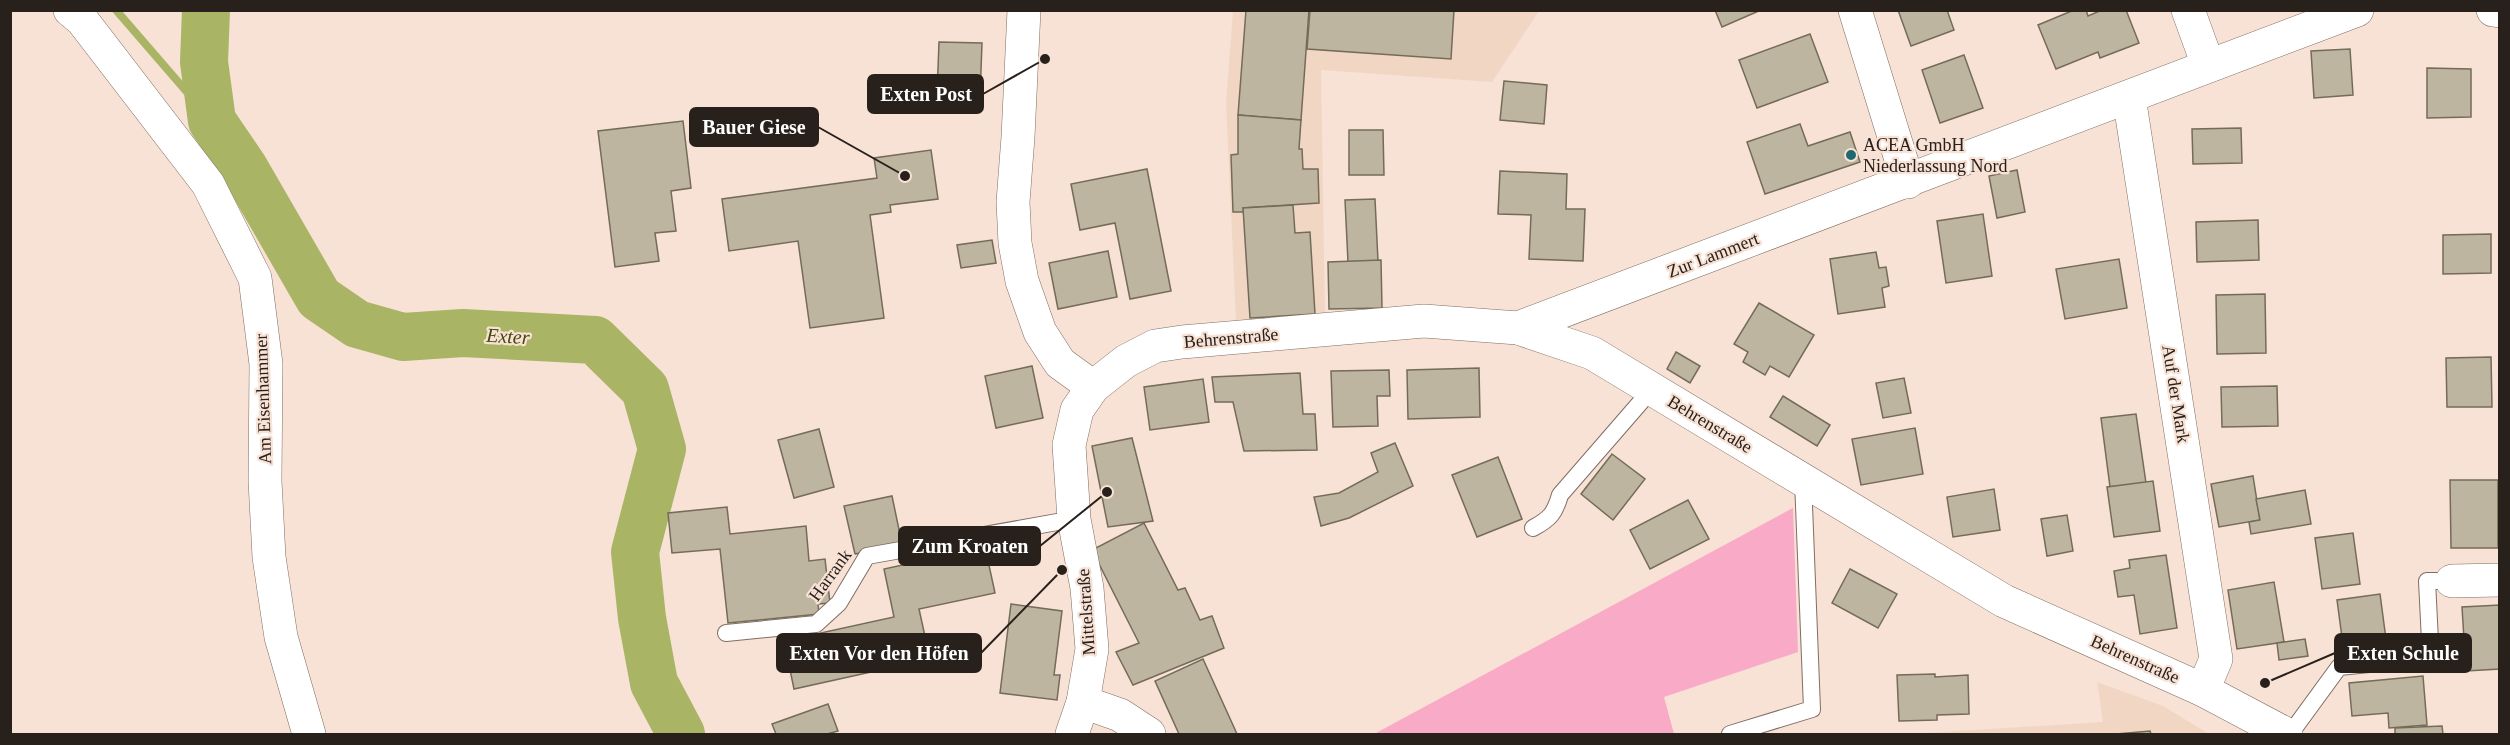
<svg xmlns="http://www.w3.org/2000/svg" width="2510" height="745" font-family="Georgia,serif">
  <style>
    .built { fill: #f2d6c4 }
    .green { fill: #f8aac7 }
    .lines { fill: none; stroke-linecap: round; stroke-linejoin: round }
    .stream { stroke: #aab465; stroke-width: 8 }
    .river { stroke: #aab465; stroke-width: 48 }
    .building { fill: #beb5a1; stroke: #746b58; stroke-width: 1.5 }
    .lane-casing { stroke: #806e62; stroke-width: 18 }
    .street-casing { stroke: #806e62; stroke-width: 34 }
    .secondary-casing { stroke: #806e62; stroke-width: 34 }
    .lane { stroke: #fff; stroke-width: 16 }
    .street { stroke: #fff; stroke-width: 33 }
    .secondary { stroke: #fff; stroke-width: 33 }
    .poi-dot { fill: #1e6a71; stroke: #f7e2d5; stroke-width: 2 }
    .labels { text-anchor: middle; dominant-baseline: central; stroke-width: 4.5; stroke-linejoin: round; paint-order: stroke }
    .poi-label { font-size: 18px; fill: #28201b; stroke: #f7e2d5; text-anchor: start }
    .street-label { font-size: 18px; fill: #28201b; stroke: #f7e2d5 }
    .water-label { font-size: 20px; font-style: italic; fill: #43490c; stroke: #f7e2d5 }
    .leader { fill: none; stroke: #28201b; stroke-width: 2 }
    .callout-dot { fill: #28201b; stroke: #f7e2d5; stroke-width: 2 }
    .callout { fill: #28201b; stroke: #28201b; stroke-width: 2 }
    .callout-label { font-size: 20px; text-anchor: middle; font-weight: bold; fill: #fff }
  </style>
  <rect width="100%" height="100%" fill="#f7e2d5"/>
  <g class="built">
    <path d="M1233 11H1539L1492 82 1321 70 1325 313 1236 322 1226 103Z"/>
    <path d="M2097 682 2163 706 2209 734H1910L2103 722Z"/>
  </g>
  <path class="green" d="M1793 508 1798 652 1664 697 1674 734 1376 733Z"/>
  <g class="lines">
    <path class="stream" d="M116 10 212 121"/>
    <path class="river" d="M206 10 204 62 212 121 244 168 319 298 357 324 403 337 463 333 595 340 645 389 662 449 635 552 642 618 654 683 681 734"/>
  </g>
  <g class="building">
    <path d="M1246 10H1309L1301 120 1238 115Z"/>
    <path d="M1310 10H1454L1451 59 1307 49Z"/>
    <path d="M1715 10H1761L1722 27Z"/>
    <path d="M1898 10H1947L1954 30 1911 46Z"/>
    <path d="M2074 10H2086L2088 16 2102 10H2126L2139 43 2100 58 2098 52 2056 69 2038 25Z"/>
    <path d="M1810 34 1828 82 1757 108 1739 60Z"/>
    <path d="M939 42 982 43 980 97 937 95Z"/>
    <path d="M2350 49 2353 95 2314 98 2311 51Z"/>
    <path d="M1964 55 1983 108 1940 123 1922 70Z"/>
    <path d="M2427 68 2471 69V117L2427 118Z"/>
    <path d="M1504 81 1547 85 1544 124 1500 120Z"/>
    <path d="M1238 115 1301 120 1299 149H1302L1303 169H1318L1319 203 1243 208 1244 212H1233L1231 155 1238 154Z"/>
    <path d="M683 121 691 188 671 191 676 231 655 233 659 261 615 267 598 131Z"/>
    <path d="M1800 124 1808 146 1850 132 1860 162 1765 194 1747 142Z"/>
    <path d="M2241 128 2242 163 2193 164 2192 129Z"/>
    <path d="M1349 130H1383L1384 175H1349Z"/>
    <path d="M931 150 938 199 890 205 891 212 870 215 884 318 810 328 798 241 729 251 722 199 877 178 874 158Z"/>
    <path d="M1147 169 1171 291 1130 299 1115 223 1080 230 1071 184Z"/>
    <path d="M2017 170 2025 212 1997 218 1989 176Z"/>
    <path d="M1500 171 1567 174 1566 209H1585L1583 261 1529 259 1531 215 1498 214Z"/>
    <path d="M1375 199 1378 261 1348 262 1345 200Z"/>
    <path d="M1293 205 1295 233 1310 232 1315 314 1250 318 1243 208Z"/>
    <path d="M1983 214 1992 276 1946 283 1937 221Z"/>
    <path d="M2258 220 2259 260 2197 262 2196 222Z"/>
    <path d="M2491 234V273L2443 274V235Z"/>
    <path d="M992 240 996 263 961 268 957 245Z"/>
    <path d="M1108 251 1117 297 1058 309 1049 263Z"/>
    <path d="M1876 252 1879 268 1886 267 1889 286 1882 288 1885 307 1838 314 1830 259Z"/>
    <path d="M2119 259 2127 308 2065 319 2056 269Z"/>
    <path d="M1381 260 1382 308 1329 309 1328 262Z"/>
    <path d="M2265 294 2266 353 2217 354 2216 295Z"/>
    <path d="M1759 303 1814 335 1789 377 1770 366 1765 375 1743 362 1748 352 1734 344Z"/>
    <path d="M1676 352 1700 366 1690 383 1667 369Z"/>
    <path d="M2491 357 2492 407H2447L2446 358Z"/>
    <path d="M1032 366 1043 418 996 428 985 376Z"/>
    <path d="M1479 368 1480 417 1408 419 1407 370Z"/>
    <path d="M1389 370 1390 396H1377L1378 426 1333 427 1331 371Z"/>
    <path d="M1300 373 1303 414H1315L1317 450 1244 451 1233 402H1215L1212 377Z"/>
    <path d="M1904 378 1911 413 1883 418 1876 383Z"/>
    <path d="M1203 379 1209 422 1150 430 1144 387Z"/>
    <path d="M2277 386 2278 426 2222 427 2221 387Z"/>
    <path d="M1783 396 1830 425 1817 446 1770 417Z"/>
    <path d="M2136 414 2146 483 2110 487 2101 418Z"/>
    <path d="M1915 428 1923 474 1861 485 1852 439Z"/>
    <path d="M819 429 834 487 794 498 778 440Z"/>
    <path d="M1132 438 1153 521 1108 527 1092 446Z"/>
    <path d="M1395 443 1413 486 1349 518 1321 526 1314 497 1339 493 1378 472 1371 453Z"/>
    <path d="M1612 454 1645 479 1613 520 1581 494Z"/>
    <path d="M1498 457 1522 519 1477 537 1452 475Z"/>
    <path d="M2253 476 2260 520 2219 527 2211 484Z"/>
    <path d="M2450 480H2498V548H2451Z"/>
    <path d="M2153 481 2160 531 2114 537 2107 487Z"/>
    <path d="M1994 489 2000 530 1953 537 1947 497Z"/>
    <path d="M2305 490 2311 524 2251 534 2249 522 2260 520 2256 499Z"/>
    <path d="M892 496 902 544 855 554 844 506Z"/>
    <path d="M1688 500 1709 539 1650 569 1630 530Z"/>
    <path d="M727 507 730 534 806 526 809 561 825 559 830 603 818 604 819 614 728 623 720 549 672 553 668 513Z"/>
    <path d="M2067 515 2073 551 2047 556 2041 519Z"/>
    <path d="M1144 523 1178 590 1185 588 1200 620 1212 616 1224 648 1133 685 1116 652 1139 643 1092 550Z"/>
    <path d="M2353 533 2360 584 2322 589 2315 538Z"/>
    <path d="M985 547 995 593 919 609 930 659 794 689 784 641 894 617 884 569Z"/>
    <path d="M2166 555 2177 628 2140 634 2134 595 2118 597 2114 571 2130 568 2129 560Z"/>
    <path d="M1850 569 1897 594 1878 628 1832 603Z"/>
    <path d="M2274 582 2284 642 2237 649 2228 590Z"/>
    <path d="M2380 594 2386 639 2343 645 2337 600Z"/>
    <path d="M1011 604 1062 611 1054 675H1060L1057 700 1000 693Z"/>
    <path d="M2500 605V669L2466 671 2462 607Z"/>
    <path d="M2305 639 2308 656 2279 660 2277 643Z"/>
    <path d="M1203 659 1237 734H1179L1155 681Z"/>
    <path d="M1935 674V677L1968 675 1969 714 1937 715V720L1899 721 1897 675Z"/>
    <path d="M2423 676 2427 725 2389 728 2388 713 2352 716 2349 683Z"/>
    <path d="M828 704 838 731 827 734H776L772 724Z"/>
    <path d="M2442 726 2443 734H2395V728Z"/>
    <path d="M2150 731 2151 734H2116Z"/>
  </g>
  <g class="lines">
    <defs>
      <g id="lane">
        <path d="M1533 528C1550 519 1555 513 1560 495L1652 389"/>
        <path d="M726 633 816 624 839 603 867 556 1074 519"/>
        <path d="M1730 734 1812 709 1803 480"/>
        <path d="M2290 734 2339 667 2409 660 2422 654 2430 641 2427 581H2452"/>
      </g>
      <g id="street">
        <path d="M70 10 82 20 208 184 255 278 266 364 265 481 269 557 281 637 309 734"/>
        <path d="M1855 10 1908 182"/>
        <path d="M2188 10 2208 65"/>
        <path d="M2493 10 2500 11"/>
        <path d="M2129 97 2216 659 2203 690"/>
        <path d="M1518 328 2357 10"/>
        <path d="M2452 581 2500 580"/>
        <path d="M1083 702 1120 715 1149 734"/>
      </g>
      <g id="secondary">
        <path d="M1024 10 1018 137 1013 202 1015 243 1022 281 1040 332 1060 363 1093 387"/>
        <path d="M1072 734 1083 702 1092 649 1087 588 1074 519 1069 445 1077 410 1093 387 1126 361 1155 346 1182 342 1424 321 1518 328 1592 353 2004 601 2203 690 2286 734"/>
      </g>
    </defs>
    <use href="#lane" class="lane-casing"/>
    <use href="#street" class="street-casing"/>
    <use href="#secondary" class="secondary-casing"/>
    <use href="#lane" class="lane"/>
    <use href="#street" class="street"/>
    <use href="#secondary" class="secondary"/>
  </g>
  <circle class="poi-dot" cx="1851" cy="155" r="6"/>
  <g class="labels">
    <g class="poi-label">
      <text x="1863" y="145">ACEA GmbH<tspan x="1863" dy="21">Niederlassung Nord</tspan></text>
    </g>
    <g class="street-label">
      <text transform="translate(1713 255) rotate(-21)">Zur Lammert</text>
      <text transform="translate(1231 338) rotate(-5)">Behrenstraße</text>
      <text transform="translate(2176 394) rotate(81)">Auf der Mark</text>
      <text transform="translate(263 399) rotate(-92)">Am Eisenhammer</text>
      <text transform="translate(1710 424) rotate(31)">Behrenstraße</text>
      <text transform="translate(830 575) rotate(-54)">Harrank</text>
      <text transform="translate(1086 612) rotate(-94)">Mittelstraße</text>
      <text transform="translate(2135 659) rotate(24)">Behrenstraße</text>
    </g>
    <g class="water-label">
      <text transform="translate(508 336) rotate(3)">Exter</text>
    </g>
  </g>
  <path class="leader" d="M1045 59L983 94M905 176L818 127M1107 492L1040 546M2265 683L2335 653M1062 570L981 653"/>
  <g class="callout-dot">
    <circle cx="1045" cy="59" r="6"/>
    <circle cx="905" cy="176" r="6"/>
    <circle cx="1107" cy="492" r="6"/>
    <circle cx="2265" cy="683" r="6"/>
    <circle cx="1062" cy="570" r="6"/>
  </g>
  <g class="callout">
    <rect x="868" y="75" width="115" height="38" rx="6"/>
    <rect x="690" y="108" width="128" height="38" rx="6"/>
    <rect x="899" y="527" width="141" height="38" rx="6"/>
    <rect x="2335" y="634" width="136" height="38" rx="6"/>
    <rect x="777" y="634" width="204" height="38" rx="6"/>
  </g>
  <g class="callout-label">
    <text x="926" y="101">Exten Post</text>
    <text x="754" y="134">Bauer Giese</text>
    <text x="970" y="553">Zum Kroaten</text>
    <text x="2403" y="660">Exten Schule</text>
    <text x="879" y="660">Exten Vor den Höfen</text>
  </g>
  <rect width="2510" height="745" fill="none" stroke="#28201b" stroke-width="24"/>
</svg>
